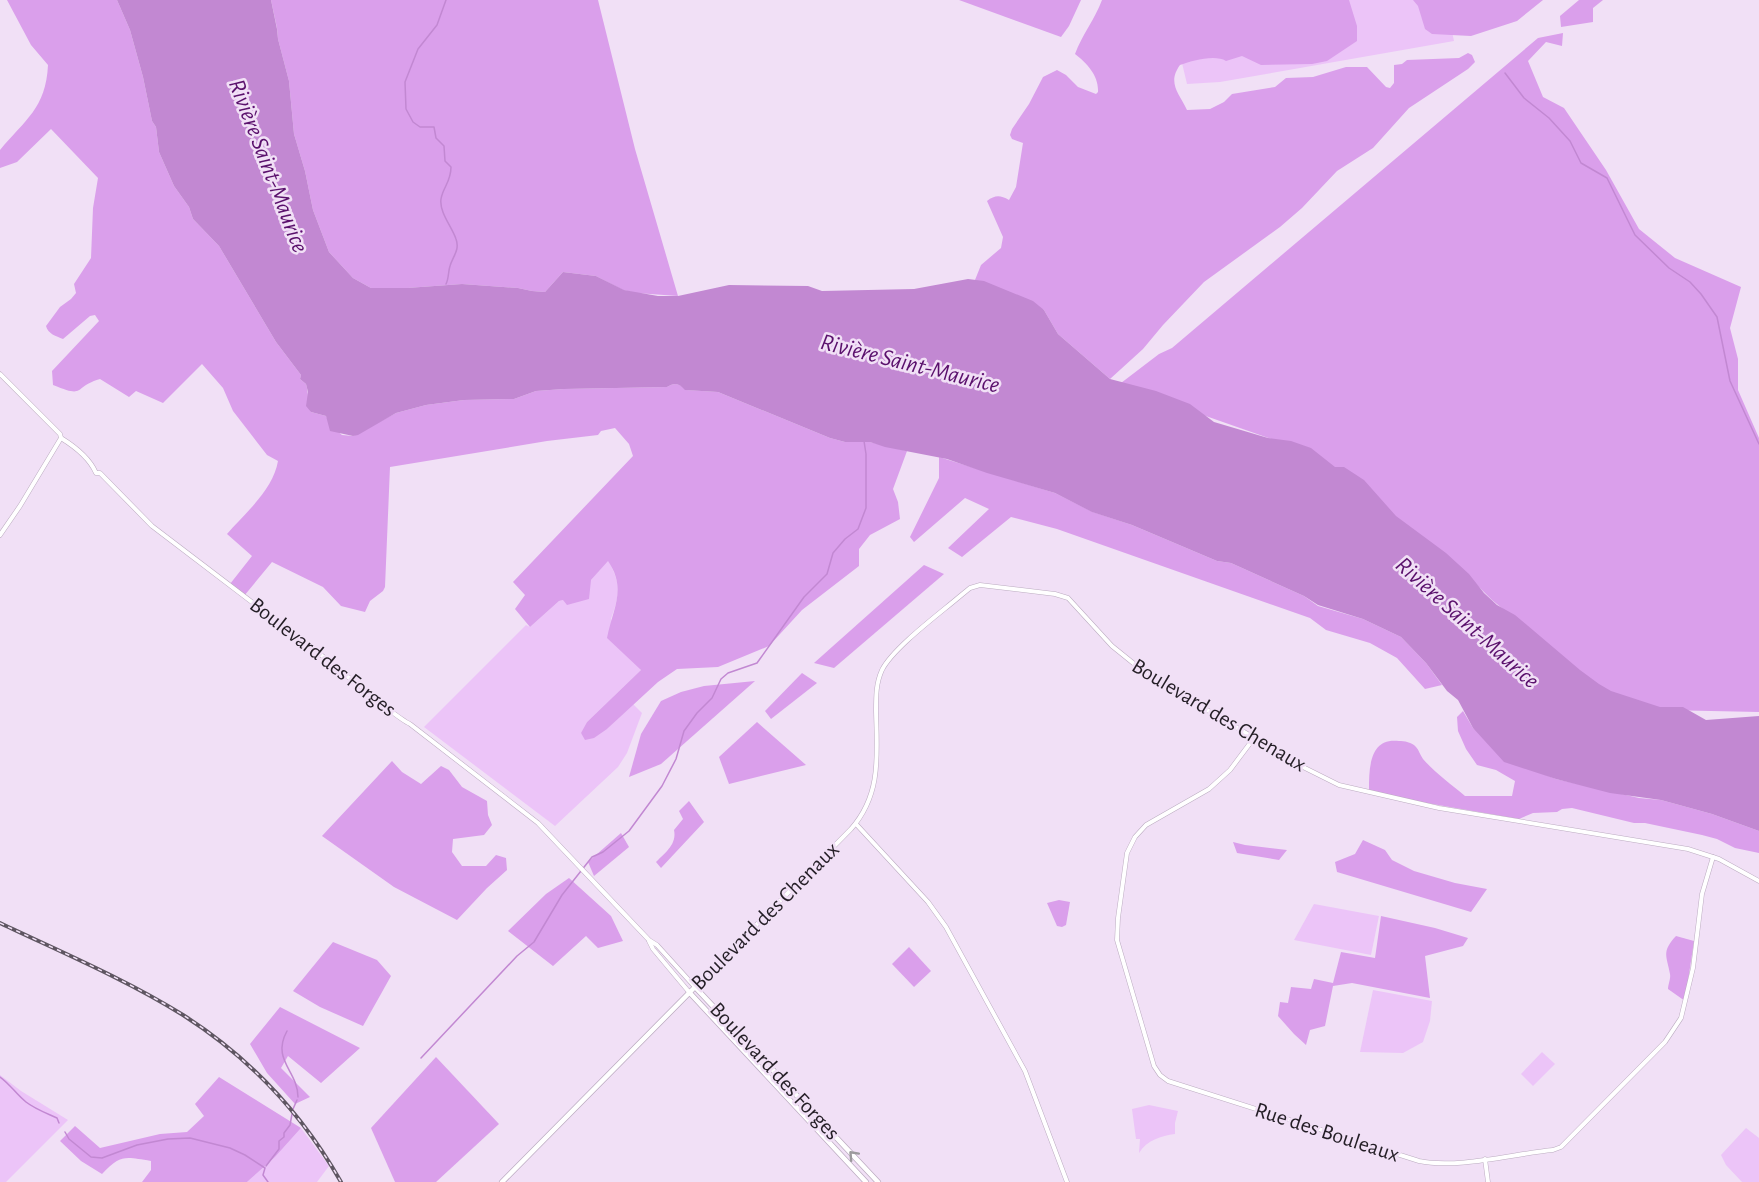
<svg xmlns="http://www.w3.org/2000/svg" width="1759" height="1182" font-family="'Alegreya Sans',sans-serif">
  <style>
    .green { fill: #ecc4f8 }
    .forest { fill: #da9feb }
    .water { fill: #c288d2 }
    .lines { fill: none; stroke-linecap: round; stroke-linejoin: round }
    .stream { stroke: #c288d2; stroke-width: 1.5 }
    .minor-casing { stroke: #bcacc1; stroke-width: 5 }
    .major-casing { stroke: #bcacc1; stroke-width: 6 }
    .minor { stroke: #fff; stroke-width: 4 }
    .major { stroke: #fff; stroke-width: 4.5 }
    .rail-casing { stroke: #5f5662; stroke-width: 4 }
    .rail { stroke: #f1e0f6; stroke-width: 1.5; stroke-dasharray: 4.5; stroke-linecap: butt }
    .oneway { stroke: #9c9a9d }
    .labels { text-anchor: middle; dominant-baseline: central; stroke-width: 5; stroke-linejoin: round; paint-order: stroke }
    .street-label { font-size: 22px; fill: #241e26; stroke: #f1e0f6 }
    .water-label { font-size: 24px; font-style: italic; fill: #5a106c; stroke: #f1e0f6 }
  </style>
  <rect width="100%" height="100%" fill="#f1e0f6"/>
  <g class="green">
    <path d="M1167 0H1455L1448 13 1454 41 1220 82 1187 84Z"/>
    <path d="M608 560C621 584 620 593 611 619L641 670 587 722 581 734 607 729 633 704 642 713 627 753 618 767 555 826 424 727 526 625 530 627 559 601 563 600 591 580Z"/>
    <path d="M1314 904 1379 916 1371 955 1294 940Z"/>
    <path d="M1373 990 1432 1001 1430 1021 1423 1042 1403 1053 1360 1052Z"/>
    <path d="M1542 1052 1555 1064 1533 1086 1521 1074Z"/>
    <path d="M0 1075 21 1091 68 1120 6 1182H0Z"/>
    <path d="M1149 1105 1178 1111 1175 1123V1134C1161 1136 1147 1140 1139 1153L1140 1139H1136L1132 1109Z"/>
    <path d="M301 1128 329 1166 317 1182H247L275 1157Z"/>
    <path d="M1746 1128 1759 1138V1182H1742L1726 1165 1721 1155Z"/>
  </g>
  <g class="forest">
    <path d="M7 0H117L130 30 143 77 152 121 156 127 159 152 174 186 189 207 193 219 219 246 276 342 301 375 300 379 306 384C309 394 307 401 311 412L326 416 330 425 342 435 353 436 396 413 426 405 464 400 514 399 536 391 564 389 667 387C675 382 679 383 686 390L718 392 830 438 845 442H870L907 451 893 489 898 502 900 519 870 535 859 549V566L802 610 769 646 718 667 677 669 658 682 607 729 594 738 585 740 581 733 587 722 641 670 607 638C613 608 627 589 608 561L591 580 589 599 567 605 563 600 559 601 530 627 515 609 525 595 513 582 633 456 629 444 615 428 601 431 598 435 547 441 390 467 385 587 383 591 370 601 365 612 341 606 323 587 272 562 244 596 230 584 252 556 227 534C246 512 273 490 278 461L267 455 233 411 223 388 202 364 163 403 136 391 129 397 100 379C72 387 87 399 53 385L52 371 99 321 95 315 90 316 63 339C56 336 48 334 46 326L60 307 71 299 76 293 74 284 91 258 93 208 98 178 51 129 17 162 0 168V150C25 120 46 108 48 65L31 45Z"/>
    <path d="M271 0H598L635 149 678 296 636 293 623 290 596 276 563 272 545 292 532 291 518 288 462 284 407 288H371L353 278 329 252 313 210 305 171 294 134 289 81 278 39 277 28Z"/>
    <path d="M959 0H1081L1069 26 1061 37Z"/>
    <path d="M1102 0H1349L1357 26V41L1327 61 1312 64 1261 65 1242 56 1226 61C1215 54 1191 61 1180 65 1167 83 1179 93 1187 110L1210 109 1224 102 1232 94 1275 87 1286 78 1313 77 1346 67H1367L1386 87 1390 88 1394 83V65L1402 64 1407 60 1459 58 1468 53 1472 55 1475 62 1468 69 1409 108 1373 148 1337 171 1302 208 1280 227 1204 282 1163 325 1143 349 1110 379 1058 334 1044 310 975 280 981 265 1001 248 1003 237 987 201C995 195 1000 195 1009 200L1016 187 1023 143 1012 139 1010 135 1012 129 1029 104 1043 77 1057 70 1066 75 1078 87 1096 94 1098 92C1099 76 1087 63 1075 54 1082 35 1095 19 1102 0Z"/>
    <path d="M1413 0H1543L1517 21 1471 36 1432 34 1425 29 1418 6Z"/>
    <path d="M1579 0H1603L1593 8V22L1561 27 1560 16Z"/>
    <path d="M1563 33 1562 46 1546 42 1528 61 1543 97 1564 108 1606 170 1639 229 1675 258 1741 287 1730 328 1738 359V390L1759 438V712L1663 710 1604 691 1492 600 1457 565 1283 443 1183 408 1121 383 1159 354 1172 348 1538 38Z"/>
    <path d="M939 457 1055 493 1093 512 1132 525 1217 561 1231 563 1304 596 1318 606 1363 619 1401 637 1426 663 1442 685 1425 689 1397 658 1370 643 1326 630 1310 618 1057 529 1011 517 962 557 948 548 989 509 965 498 914 542 910 537 939 478Z"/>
    <path d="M924 565 944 574 834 668 814 663Z"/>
    <path d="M802 673 817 683 771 719 765 711Z"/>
    <path d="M755 681 661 764 629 777 641 734 661 701 681 692 704 686Z"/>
    <path d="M1463 711 1473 728 1533 770 1556 779 1639 798 1661 800 1712 814 1759 831V853L1735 848 1717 839 1702 835 1645 823H1634L1572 808 1562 809 1557 812 1533 813 1519 819 1369 793C1369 771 1368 737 1399 741 1404 741 1412 742 1416 747 1419 750 1420 755 1423 759 1435 773 1451 784 1465 796H1512L1515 781 1496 770 1477 765 1466 749 1458 731 1457 717Z"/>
    <path d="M757 722 806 765 729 784 719 757Z"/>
    <path d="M392 761 402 772 421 784 441 766 449 770 462 787 487 801 488 815 492 825 484 835 453 839 452 852 462 866H486L496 855 506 858 507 870 487 888 457 920 394 887 322 836Z"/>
    <path d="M689 801 704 822 661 868 656 862C666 852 677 844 674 830L683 819 679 811Z"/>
    <path d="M621 833 629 847 594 876 588 862Z"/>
    <path d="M1363 840 1385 850 1392 860 1414 871 1455 883 1487 889 1471 912 1337 872 1335 862 1355 854Z"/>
    <path d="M1233 842 1245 845 1287 850 1279 860 1237 853Z"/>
    <path d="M569 878 611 916 623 941 598 948 586 936 553 966 508 931 546 894Z"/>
    <path d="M1059 900 1070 902 1066 925 1062 927 1057 926 1047 903Z"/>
    <path d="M1381 916 1435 928 1468 938 1463 946 1425 956 1430 998 1352 983 1333 986 1325 1026 1310 1030 1306 1045 1294 1034 1278 1016 1280 1002 1288 1003 1291 987 1311 989 1314 979 1333 983 1341 952 1375 958Z"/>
    <path d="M1676 936 1694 941 1685 1001 1668 989C1668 985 1671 978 1670 974 1667 956 1661 952 1676 936Z"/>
    <path d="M333 942 377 960 391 976 363 1026 320 1007 293 991Z"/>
    <path d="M909 947 931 971 914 987 892 964Z"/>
    <path d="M280 1007 360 1048 321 1083 288 1056 281 1068 310 1097 295 1104 267 1073 250 1044Z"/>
    <path d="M436 1057 499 1124 436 1182H395L371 1128Z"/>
    <path d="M219 1077 301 1128 275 1157 247 1182H142L151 1170V1161C125 1157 121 1154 102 1174L81 1161 60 1141 75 1126 100 1148 160 1134 187 1132 204 1116 195 1104Z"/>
  </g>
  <path class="water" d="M117 0H271L277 29 278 39 289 81 294 134 305 171 313 210 329 252 353 278 371 288H407L462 284 518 288 532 291 545 292 563 272 596 276 624 290 658 296H678L729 285 808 286 822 291 914 289 968 279 984 281 1033 301 1044 310 1058 334 1110 379 1156 391 1190 404 1214 422 1268 438 1291 441 1311 448 1335 467H1344L1364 480 1396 516 1446 553 1469 574 1484 593 1497 605 1515 615 1580 670 1599 684 1611 691 1660 707H1683L1706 720 1759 716V831L1712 814 1661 800 1610 793 1556 779 1504 762 1473 728 1458 700 1447 691 1426 663 1401 637 1363 619 1318 605 1304 596 1231 563 1217 561 1132 525 1092 512 1055 493 987 473 947 459 885 447 870 442H845L830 438 718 392 685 390C679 383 675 382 667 387L564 389 536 391 514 399 464 400 426 405 396 413 358 435 353 436 330 431 326 416 311 412 306 406 308 392 306 384 300 379 301 375 276 342 219 246 193 219 189 207 174 186 159 152 156 127 152 121 143 77 130 30Z"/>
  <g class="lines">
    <g class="stream">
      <path d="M446 0 437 25 418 49 405 82 406 109 413 122 420 127H434L436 138 444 146 445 161 451 167C451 182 443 187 441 199 439 212 452 227 456 239 460 250 453 256 450 266 448 272 449 278 446 284"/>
      <path d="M1505 73 1524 98 1549 118 1570 141 1581 163 1607 178 1635 235 1669 268 1690 282 1701 294 1717 317 1730 381 1759 444"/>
      <path d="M287 1031C271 1060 298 1071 298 1097"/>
      <path d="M421 1058 517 956 534 942 562 895 592 857 603 852 629 831 662 786 676 759 684 731 697 713 712 698 721 679 728 673 757 663 804 597 827 574 833 553 845 539 858 529 866 508V454L864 441"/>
      <path d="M0 1077C10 1084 16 1094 26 1102 35 1109 46 1113 57 1118L59 1123"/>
      <path d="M293 1109 297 1100"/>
      <path d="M65 1132 69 1139 91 1157 102 1158 137 1145 168 1139 190 1138 230 1148 245 1155 265 1168 263 1175 268 1182"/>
      <path d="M266 1166 279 1149V1141L284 1137V1133L290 1125 292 1114"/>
    </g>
    <defs>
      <g id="minor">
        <path d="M0 374 60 434 61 438C74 446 90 459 96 473H100L152 526 286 628 290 635 296 636 325 658 327 662 362 687C366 693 403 721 410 724L538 823 649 940 657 945 695 987 851 829C882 794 877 754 876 711 876 696 876 683 882 670 893 648 939 614 959 597L970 588 980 585 1055 594 1068 598 1112 646 1148 675 1305 768 1339 785 1439 808 1688 849 1719 859 1759 881"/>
        <path d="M0 535 20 506 61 438"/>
        <path d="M1254 738 1230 770 1209 789 1146 825 1135 837 1127 853 1118 918 1117 940 1154 1066 1160 1075 1168 1081 1419 1161C1458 1169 1512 1154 1553 1150L1561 1147 1665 1042 1681 1018 1693 968 1702 894 1713 857"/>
        <path d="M856 824 928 902 946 927 1025 1071 1067 1182"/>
        <path d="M649 941 653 949 689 992"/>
        <path d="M1485 1159 1488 1182"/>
      </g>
      <g id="major">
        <path d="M689 992 866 1182"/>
        <path d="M502 1182 695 987 878 1182"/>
      </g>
    </defs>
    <use href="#minor" class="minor-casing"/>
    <use href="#major" class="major-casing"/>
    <use href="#minor" class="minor"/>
    <use href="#major" class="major"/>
    <defs>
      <path id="rail" d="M0 923C61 952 125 979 183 1015 249 1057 303 1115 341 1182"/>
    </defs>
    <use href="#rail" class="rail-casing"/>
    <use href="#rail" class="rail"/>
  </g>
  <defs><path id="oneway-chevron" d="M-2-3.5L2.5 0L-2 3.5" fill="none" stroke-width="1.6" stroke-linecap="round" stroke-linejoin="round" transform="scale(1.5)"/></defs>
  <use class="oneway" href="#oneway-chevron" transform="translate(853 1155) rotate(-133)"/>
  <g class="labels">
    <g class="street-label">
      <text transform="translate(323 657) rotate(38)">Boulevard des Forges</text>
      <text transform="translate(1219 715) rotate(31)">Boulevard des Chenaux</text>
      <text transform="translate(765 916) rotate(-45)">Boulevard des Chenaux</text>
      <text transform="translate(775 1071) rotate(47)">Boulevard des Forges</text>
      <text transform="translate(1327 1132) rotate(18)">Rue des Bouleaux</text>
    </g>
    <g class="water-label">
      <text transform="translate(268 166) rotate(69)">Rivière Saint-Maurice</text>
      <text transform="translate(910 364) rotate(14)">Rivière Saint-Maurice</text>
      <text transform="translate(1467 623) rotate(42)">Rivière Saint-Maurice</text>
    </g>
  </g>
</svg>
